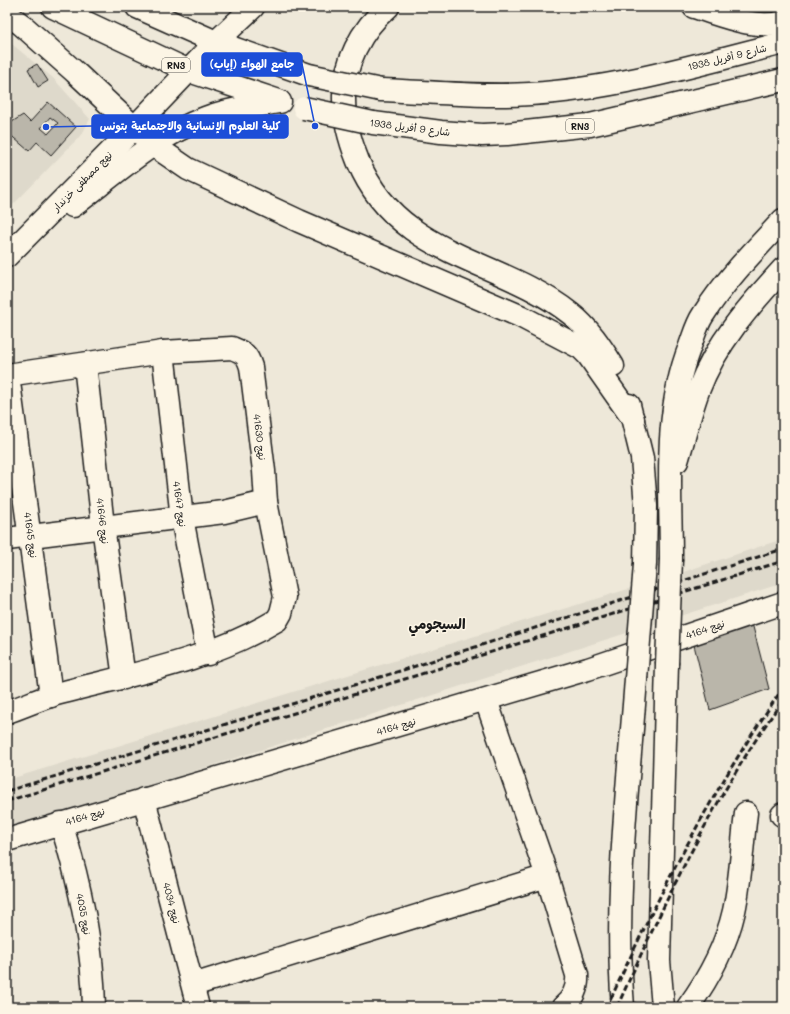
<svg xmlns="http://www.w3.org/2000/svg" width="790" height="1014" font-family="Mali,'Playpen Sans Arabic',sans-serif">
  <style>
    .built { fill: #ded9cb }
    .building { fill: #bab6aa; stroke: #1c1c1c; fill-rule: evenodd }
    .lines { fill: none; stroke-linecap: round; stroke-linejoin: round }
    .minor-casing { stroke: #1c1c1c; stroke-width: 25 }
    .major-casing { stroke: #1c1c1c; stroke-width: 25 }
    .minor { stroke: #fcf5e5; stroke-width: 22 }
    .major { stroke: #fcf5e5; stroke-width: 22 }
    .rail { stroke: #1c1c1c; stroke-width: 3; stroke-dasharray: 6 3; stroke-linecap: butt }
    .major-bridge-casing { stroke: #1c1c1c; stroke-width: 25; stroke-linecap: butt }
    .major-bridge { stroke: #fcf5e5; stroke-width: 22 }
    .labels { text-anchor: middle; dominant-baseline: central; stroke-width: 3; stroke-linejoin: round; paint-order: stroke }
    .shield { fill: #fcf5e5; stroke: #5f5d58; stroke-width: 1 }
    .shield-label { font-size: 9px; font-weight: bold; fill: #1c1c1c }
    .street-label { font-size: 10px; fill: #1c1c1c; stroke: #fcf5e5 }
    .district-label { font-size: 14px; font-weight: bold; fill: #1c1c1c; stroke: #fcf5e5 }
    .leader { fill: none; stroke: #1d4ed8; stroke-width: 1.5 }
    .callout-dot { fill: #1d4ed8; stroke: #fcf5e5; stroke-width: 1.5 }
    .callout { fill: #1d4ed8; stroke: #1d4ed8; stroke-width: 1.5 }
    .callout-label { font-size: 11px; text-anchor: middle; font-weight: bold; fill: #fff }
  </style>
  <rect width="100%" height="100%" fill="#eee8d9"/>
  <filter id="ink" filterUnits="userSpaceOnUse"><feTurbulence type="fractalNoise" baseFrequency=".025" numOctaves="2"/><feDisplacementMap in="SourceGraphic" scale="8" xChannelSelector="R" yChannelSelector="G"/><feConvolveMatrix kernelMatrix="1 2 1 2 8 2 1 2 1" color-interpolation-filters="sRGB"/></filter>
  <g filter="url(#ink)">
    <g class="built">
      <path d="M7 40 53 78 90 119 82 134 7 211Z"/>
      <path d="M783 539V583L7 831V780L677 574Z"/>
    </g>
    <g class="building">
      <path d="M37 64 48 81 38 87 28 69Z"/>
      <path d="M48 102 76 127 51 155 37 142 29 151 7 132V125L23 115 30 122ZM50 117 58 123 48 134 41 128Z"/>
      <path d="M752 623 769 689 710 710 694 645Z"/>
    </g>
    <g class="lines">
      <defs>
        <g id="minor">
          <path d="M163 352 182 518 208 654"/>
          <path d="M85 364 103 526 124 678"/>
          <path d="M7 375 163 352 232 348C244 353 247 354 251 367L264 471 266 502 224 512 7 539"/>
          <path d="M8 375 51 696"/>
          <path d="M486 700 547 876 577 975C578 987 573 999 563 1007"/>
          <path d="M7 712C22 707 37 700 53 695 131 674 207 662 277 620L281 613 285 597 266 502"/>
          <path d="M144 799 198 1007"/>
          <path d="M782 815 783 814"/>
          <path d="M61 823C80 883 93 944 94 1007"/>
          <path d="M7 840 588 669 783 603"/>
          <path d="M193 985 547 876"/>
          <path d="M688 1007C709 978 726 946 734 911 741 879 742 845 746 813"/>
        </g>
        <g id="major">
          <path d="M53 7 189 71 279 101"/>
          <path d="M137 7 216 42 309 75"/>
          <path d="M388 7C361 29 343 65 344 99 344 121 350 141 358 161 398 258 499 257 571 314 589 328 601 347 613 366"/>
          <path d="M694 7C721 15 754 30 783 22"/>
          <path d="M7 14 22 25 75 72 153 145 188 169 299 221 520 316 581 348 588 355 633 419"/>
          <path d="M381 90C431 92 481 97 530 94 616 89 700 64 783 43"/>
          <path d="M373 123 441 132 482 135 507 134 590 125 783 80"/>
          <path d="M73 206C114 175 156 136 205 118 229 109 255 106 280 102"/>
          <path d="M7 256 134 128 216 42 253 7"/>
          <path d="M629 405 642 458 646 506 645 564"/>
          <path d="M677 461C684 438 690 413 698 391 716 343 750 305 783 269"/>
          <path d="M671 559C671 487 663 414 690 346 694 335 697 324 703 315 725 280 755 250 783 220"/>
          <path d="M623 1007C614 898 628 788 636 679"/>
          <path d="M663 1007 659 961 667 664"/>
        </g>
      </defs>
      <use href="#minor" class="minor-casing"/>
      <use href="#major" class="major-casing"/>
      <use href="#minor" class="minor"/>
      <use href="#major" class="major"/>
      <g class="rail">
        <path d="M7 791 400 671 783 549"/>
        <path d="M7 801 405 679 783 561"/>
        <path d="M607 1007C659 894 712 790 783 688"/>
        <path d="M617 1007C665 901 715 795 783 700"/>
      </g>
      <defs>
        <g id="major-bridge">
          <path d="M309 75 381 90"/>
          <path d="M304 108 373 123"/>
          <path d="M667 664 671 559"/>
          <path d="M636 679 645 564"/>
        </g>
      </defs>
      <use href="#major-bridge" class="major-bridge-casing"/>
      <use href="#major-bridge" class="major-bridge"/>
    </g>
  </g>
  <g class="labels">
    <g class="shield">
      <rect x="162" y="58" width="28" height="14" rx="3"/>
      <rect x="566" y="119" width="28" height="14" rx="3"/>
    </g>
    <g class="shield-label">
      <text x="176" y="65">RN3</text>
      <text x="580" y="126">RN3</text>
    </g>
    <g class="street-label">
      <text transform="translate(727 57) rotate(-14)">شارع 9 أفريل 1938</text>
      <text transform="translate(410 127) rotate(7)">شارع 9 أفريل 1938</text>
      <text transform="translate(82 181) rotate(-45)">نهج مصطفى خزندار</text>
      <text transform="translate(260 437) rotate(83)">نهج 41630</text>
      <text transform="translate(180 504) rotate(82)">نهج 41647</text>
      <text transform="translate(103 521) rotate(83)">نهج 41646</text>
      <text transform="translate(31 535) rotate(82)">نهج 41645</text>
      <text transform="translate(705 629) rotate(-19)">نهج 4164</text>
      <text transform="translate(396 726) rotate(-16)">نهج 4164</text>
      <text transform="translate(85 816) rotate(-16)">نهج 4164</text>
      <text transform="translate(172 903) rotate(75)">نهج 4034</text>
      <text transform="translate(84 914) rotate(79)">نهج 4035</text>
    </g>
    <g class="district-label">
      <text x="437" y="623">السيجومي</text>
    </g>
  </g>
  <path class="leader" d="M315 126L302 64M46 127L92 126"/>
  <g class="callout-dot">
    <circle cx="315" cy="126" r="4"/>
    <circle cx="46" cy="127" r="4"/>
  </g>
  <g class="callout">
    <rect x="202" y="53" width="100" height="23" rx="4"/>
    <rect x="92" y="115" width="196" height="23" rx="4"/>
  </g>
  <g class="callout-label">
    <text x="252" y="68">جامع الهواء (إياب)</text>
    <text x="190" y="130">كلية العلوم الإنسانية والاجتماعية بتونس</text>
  </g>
  <rect width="790" height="1014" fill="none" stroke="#fcf5e5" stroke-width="24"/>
  <rect x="12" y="12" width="766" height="990" fill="none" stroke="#1c1c1c" stroke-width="1.5" filter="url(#ink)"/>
</svg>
